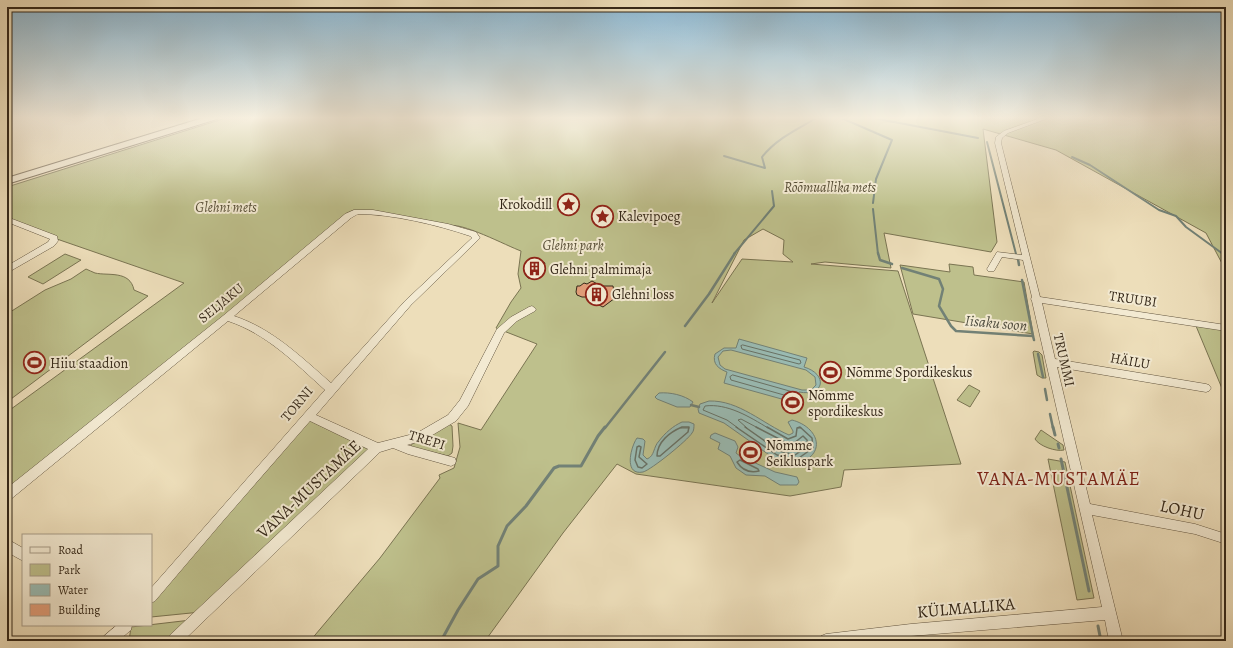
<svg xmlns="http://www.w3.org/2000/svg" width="1233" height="648" font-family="Alegreya,serif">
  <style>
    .green { fill: #bec08c; stroke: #7a7452; fill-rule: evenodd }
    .water { fill: #9abcb4; stroke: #728176; fill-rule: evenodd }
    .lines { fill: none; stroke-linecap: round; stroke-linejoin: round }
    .shore-far1 { stroke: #687266; stroke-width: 1 }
    .shore { stroke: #687266; stroke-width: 1.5 }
    .stream-far2 { stroke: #728176; stroke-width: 2 }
    .stream-far1 { stroke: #728176; stroke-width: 2.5 }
    .stream { stroke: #728176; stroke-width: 3 }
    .building { fill: #e39f7a; stroke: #352819 }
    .minor-casing { stroke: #635641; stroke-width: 1 }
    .tertiary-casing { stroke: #635641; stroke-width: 2 }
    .minor { fill: #f3ead2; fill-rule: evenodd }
    .tertiary { fill: #f3ead2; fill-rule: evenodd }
    .labels { text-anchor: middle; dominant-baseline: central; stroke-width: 4; stroke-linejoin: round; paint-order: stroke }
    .park-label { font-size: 14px; font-style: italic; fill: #574e36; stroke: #f3ead2 }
    .poi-label { font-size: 14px; fill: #352819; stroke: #f3ead2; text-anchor: start }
    .street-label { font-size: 14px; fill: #352819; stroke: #f3ead2 }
    .water-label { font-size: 15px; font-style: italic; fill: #4e4d40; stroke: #f3ead2 }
    .near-street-label { font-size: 17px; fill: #352819; stroke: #f3ead2 }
    .near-quarter-label { font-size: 19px; letter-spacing: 1px; fill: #7a1f14; stroke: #f3ead2 }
  </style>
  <rect width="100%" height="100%" fill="#eddeba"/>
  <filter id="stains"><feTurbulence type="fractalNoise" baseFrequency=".005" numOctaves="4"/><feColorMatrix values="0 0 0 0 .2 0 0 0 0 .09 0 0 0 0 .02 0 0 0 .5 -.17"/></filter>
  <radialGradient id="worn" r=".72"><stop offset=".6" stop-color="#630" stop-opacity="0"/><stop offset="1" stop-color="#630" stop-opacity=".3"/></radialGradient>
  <g class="green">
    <path d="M229 117H1226V271L1206 233 1056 150 983 129 997 242 991 252 884 233 891 268 825 262 811 264 898 271 961 464 844 470 841 487 790 496 636 474 617 464 563 533 485 641H310L380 558 440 478 439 475 454 468 460 447 458 423 481 430 537 344 496 328 511 302 521 288 518 274 521 251C507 246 460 221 448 226L373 212H357L7 495V412L184 283 54 238 7 219V187ZM763 229 784 240 783 254 793 262 742 259 712 303 744 240Z"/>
    <path d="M65 254 81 260 43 284 28 277Z"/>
    <path d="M949 264 973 267 974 275 1024 282 1033 334 913 314 900 265 950 272Z"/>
    <path d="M86 269C89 270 92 272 95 273 108 276 130 270 134 290L148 296 7 402V314L45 290 71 279Z"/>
    <path d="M1196 326 1226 330V398Z"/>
    <path d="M1034 351 1039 352 1042 355 1046 378H1042L1037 375 1033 352Z"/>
    <path d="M969 385 980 391 970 407 957 400Z"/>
    <path d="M309 420 368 449 201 612 151 617V601Z"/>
    <path d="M449 424 452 426 453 446 452 453 448 456 410 447 413 443Z"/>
    <path d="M1041 430 1063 445 1064 450C1056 452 1039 446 1035 439Z"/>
    <path d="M1048 459 1065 462 1094 598 1077 600Z"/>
    <path d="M191 620 168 641H129L131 627Z"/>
  </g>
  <g class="water">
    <path d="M739 339 807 358 804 367C828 374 825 397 799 392L796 403 724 383 727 372C719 369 712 364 715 354L724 348H736ZM731 350 806 370 815 377 816 385 811 390H802L725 369 720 365 718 357 723 351Z"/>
    <path d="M659 393C670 392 684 395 693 402L690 407H677L657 399 655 397Z"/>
    <path d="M709 401C739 400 763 424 789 435L793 433V431L788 422 792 420C819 427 828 455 796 464L775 459 724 423 699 413 698 409 700 404Z"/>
    <path d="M682 422H689L694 424C694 427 694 431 692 433 688 440 651 470 643 472 623 476 631 446 637 438L643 439 645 441 643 455 647 459C655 456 653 447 659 441 665 433 673 426 682 422Z"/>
    <path d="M715 433 735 441 738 447 736 453 740 456 775 472 797 477 799 482 797 485H780L765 476 746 475 736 468 730 456 718 449 720 443 710 438 711 435Z"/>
  </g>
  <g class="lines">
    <g class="shore-far1">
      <path d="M743 345 800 360 801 363 799 364 742 349 741 346Z"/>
      <path d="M733 375 793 392 794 396 791 397 731 380 730 377Z"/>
      <path d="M681 428H689"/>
      <path d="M738 428 727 420 703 410 705 406C727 403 750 417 768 428"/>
      <path d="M747 428 738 420 741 419 758 428"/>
      <path d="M798 428H801"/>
    </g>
    <g class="shore">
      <path d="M682 427H689L688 432 660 456H657C657 442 670 432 682 427Z"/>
      <path d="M736 427 777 455 796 460 813 448 812 438 800 427 797 428 796 436 788 439 767 427"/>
      <path d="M745 427 779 451 795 455 808 446 807 440 803 436 794 443H787L756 427"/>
      <path d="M639 446 641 447 639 457 647 464 642 468 638 467 635 460 637 447Z"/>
      <path d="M740 460 758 469 759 471C750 473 742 470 737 462Z"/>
    </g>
    <g class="stream-far2">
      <path d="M839 117 892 140 876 179 873 203"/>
      <path d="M868 117 978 138"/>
      <path d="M987 142 1016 254"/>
      <path d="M724 156 765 168 762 157C777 138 798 129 818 117"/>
      <path d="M1072 157 1090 165 1159 210 1176 216 1186 227 1223 254"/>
      <path d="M873 209 878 254"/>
      <path d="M734 254 774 206 772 191"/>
    </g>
    <g class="stream-far1">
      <path d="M878 253 880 260 892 264"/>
      <path d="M1222 253 1226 256"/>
      <path d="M1018 259 1019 265"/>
      <path d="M902 268 939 279 943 289 939 306 951 326 956 331 1033 336 1034 340"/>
      <path d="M1022 280 1033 336"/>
      <path d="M685 326 709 294 735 253"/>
      <path d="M1038 354 1043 377"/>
      <path d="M1045 389 1047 400"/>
      <path d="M691 405 699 407"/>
      <path d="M1050 414 1053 428"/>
      <path d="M605 428 665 352"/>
    </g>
    <g class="stream">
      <path d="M1053 427 1055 435"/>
      <path d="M1058 444 1059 448"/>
      <path d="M1061 459 1089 591"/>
      <path d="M1098 626 1101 641"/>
      <path d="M441 641 458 610 478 579 498 566V546L507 526 526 506 554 468 559 466H581L598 436 605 427"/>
    </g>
  </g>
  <g class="building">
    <path d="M537 259 545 263 539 278H528L525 274 530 263Z"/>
    <path d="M592 281 601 286H613L615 298 603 307 589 300 587 297H582L577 295 576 292 577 286H580L584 283 587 284Z"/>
  </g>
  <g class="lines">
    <defs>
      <g id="minor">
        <path d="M1043 117H1051L1008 133 1002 138 1001 143 1040 297 1226 325V331L1042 303 1055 359 1206 384 1209 385 1211 388 1209 391 1206 392 1057 367 1090 504 1195 524 1226 534V544L1195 534 1092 515 1123 641H1109L1105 620 911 636 876 641H819L821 636 826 634 911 624 1102 607 1032 301 1031 299 1032 297 1023 260 1002 257 994 271H988L987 269 997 252 1022 255 995 143 996 137 1004 131Z"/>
        <path d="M354 210H373L448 224 476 232 480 238 411 305 316 415 378 443 417 433 448 415 460 400 497 329 511 317 529 307 532 306 536 309 535 311 517 321 504 333 468 406 456 421 424 440 407 445 455 458 456 461 455 464 451 466 408 454 393 448 380 452 183 641H167L169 636 368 449 310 421 223 521 155 601 151 603V588L325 390C295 363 267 334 228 321L11 499 7 500V488L224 315 345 214ZM358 214C392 214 438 225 470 236L472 238 405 301 331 383C301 357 273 329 234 316L351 218Z"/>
        <path d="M7 217 57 236 58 241 54 246 7 273V266L48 242 50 239 7 222Z"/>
        <path d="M7 539 23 548V561L7 552Z"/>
        <path d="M117 625H132L131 630 118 641H102L104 636Z"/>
      </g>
      <path id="tertiary" d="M206 117H218L217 119 7 184V178Z"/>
    </defs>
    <use href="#minor" class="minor-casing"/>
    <use href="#tertiary" class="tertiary-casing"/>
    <use href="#minor" class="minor"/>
    <use href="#tertiary" class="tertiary"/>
  </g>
  <linearGradient id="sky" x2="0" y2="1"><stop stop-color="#89b7d3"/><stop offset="0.57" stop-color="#f7f0e0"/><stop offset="1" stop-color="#f7f0e0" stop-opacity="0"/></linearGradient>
  <rect width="1233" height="207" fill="url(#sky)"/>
  <defs>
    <symbol id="sight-ring" viewBox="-11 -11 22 22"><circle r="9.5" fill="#f3ead2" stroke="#8f2418" stroke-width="1.5"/><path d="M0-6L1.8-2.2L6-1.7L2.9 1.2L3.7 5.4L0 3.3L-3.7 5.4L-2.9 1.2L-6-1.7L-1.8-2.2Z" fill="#8f2418"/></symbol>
    <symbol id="building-ring" viewBox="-11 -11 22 22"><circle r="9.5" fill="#f3ead2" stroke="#8f2418" stroke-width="1.5"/><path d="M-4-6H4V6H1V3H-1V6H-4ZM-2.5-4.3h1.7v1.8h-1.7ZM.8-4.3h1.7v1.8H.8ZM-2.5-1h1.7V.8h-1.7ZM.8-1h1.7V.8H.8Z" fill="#8f2418"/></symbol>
    <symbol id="stadium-ring" viewBox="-11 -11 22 22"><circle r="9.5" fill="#f3ead2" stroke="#8f2418" stroke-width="1.5"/><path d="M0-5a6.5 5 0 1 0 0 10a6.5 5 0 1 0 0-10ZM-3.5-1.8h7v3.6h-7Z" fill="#8f2418"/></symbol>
  </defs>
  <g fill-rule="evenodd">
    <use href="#sight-ring" x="556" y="192" width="25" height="25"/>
    <use href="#sight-ring" x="590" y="204" width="25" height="25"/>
    <use href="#building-ring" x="522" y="256" width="25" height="25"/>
    <use href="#building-ring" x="584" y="282" width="25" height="25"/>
    <use href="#stadium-ring" x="22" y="350" width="25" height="25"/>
    <use href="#stadium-ring" x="818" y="360" width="25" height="25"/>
    <use href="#stadium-ring" x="780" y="390" width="25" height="25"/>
    <use href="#stadium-ring" x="738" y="440" width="25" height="25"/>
  </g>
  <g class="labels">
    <g class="park-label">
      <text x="830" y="187">Rõõmuallika mets</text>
      <text x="226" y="207">Glehni mets</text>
      <text x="573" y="245">Glehni park</text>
    </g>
    <g class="poi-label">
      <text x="552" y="204" text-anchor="end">Krokodill</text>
      <text x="618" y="216">Kalevipoeg</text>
      <text x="550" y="269">Glehni palmimaja</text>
      <text x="612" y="294">Glehni loss</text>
      <text x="50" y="363">Hiiu staadion</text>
      <text x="846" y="372">Nõmme Spordikeskus</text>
      <text x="808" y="395">Nõmme<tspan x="808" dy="16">spordikeskus</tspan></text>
      <text x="766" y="445">Nõmme<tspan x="766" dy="16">Seikluspark</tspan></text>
    </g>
    <g class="street-label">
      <text transform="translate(1133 299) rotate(8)">TRUUBI</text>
      <text transform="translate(221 303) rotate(-39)">SELJAKU</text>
      <text transform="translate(1064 360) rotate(77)">TRUMMI</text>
      <text transform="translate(1130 361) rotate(10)">HÄILU</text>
      <text transform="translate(297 404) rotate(-50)">TORNI</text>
      <text transform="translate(427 440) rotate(17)">TREPI</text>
    </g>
    <g class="water-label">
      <text transform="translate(996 323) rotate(5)">Iisaku soon</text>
    </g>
    <g class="near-street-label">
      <text transform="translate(309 489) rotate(-43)">VANA-MUSTAMÄE</text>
      <text transform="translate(1182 510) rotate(12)">LOHU</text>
      <text transform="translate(966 608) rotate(-5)">KÜLMALLIKA</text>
    </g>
    <g class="near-quarter-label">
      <text x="1059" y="479">VANA-MUSTAMÄE</text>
    </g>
  </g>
  <rect width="1233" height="648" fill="none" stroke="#eddeba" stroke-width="24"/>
  <rect x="8" y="8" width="1217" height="632" fill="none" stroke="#352819" stroke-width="2"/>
  <rect x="12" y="12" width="1209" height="624" fill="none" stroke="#352819"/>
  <rect x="22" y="534" width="130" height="92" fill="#f3ead2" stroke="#a79c88"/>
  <rect x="30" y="547" width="20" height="6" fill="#f3ead2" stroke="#a79c88"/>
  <text x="58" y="554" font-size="12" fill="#352819">Road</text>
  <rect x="30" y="564" width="20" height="12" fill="#bec08c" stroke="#a79c88"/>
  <text x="58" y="574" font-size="12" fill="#352819">Park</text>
  <rect x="30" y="584" width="20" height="12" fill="#9abcb4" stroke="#a79c88"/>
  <text x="58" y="594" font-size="12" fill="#352819">Water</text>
  <rect x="30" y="604" width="20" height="12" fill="#e39f7a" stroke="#a79c88"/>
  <text x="58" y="614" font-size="12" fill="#352819">Building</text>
  <rect width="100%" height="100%" filter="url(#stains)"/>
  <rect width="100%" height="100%" fill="url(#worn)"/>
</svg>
